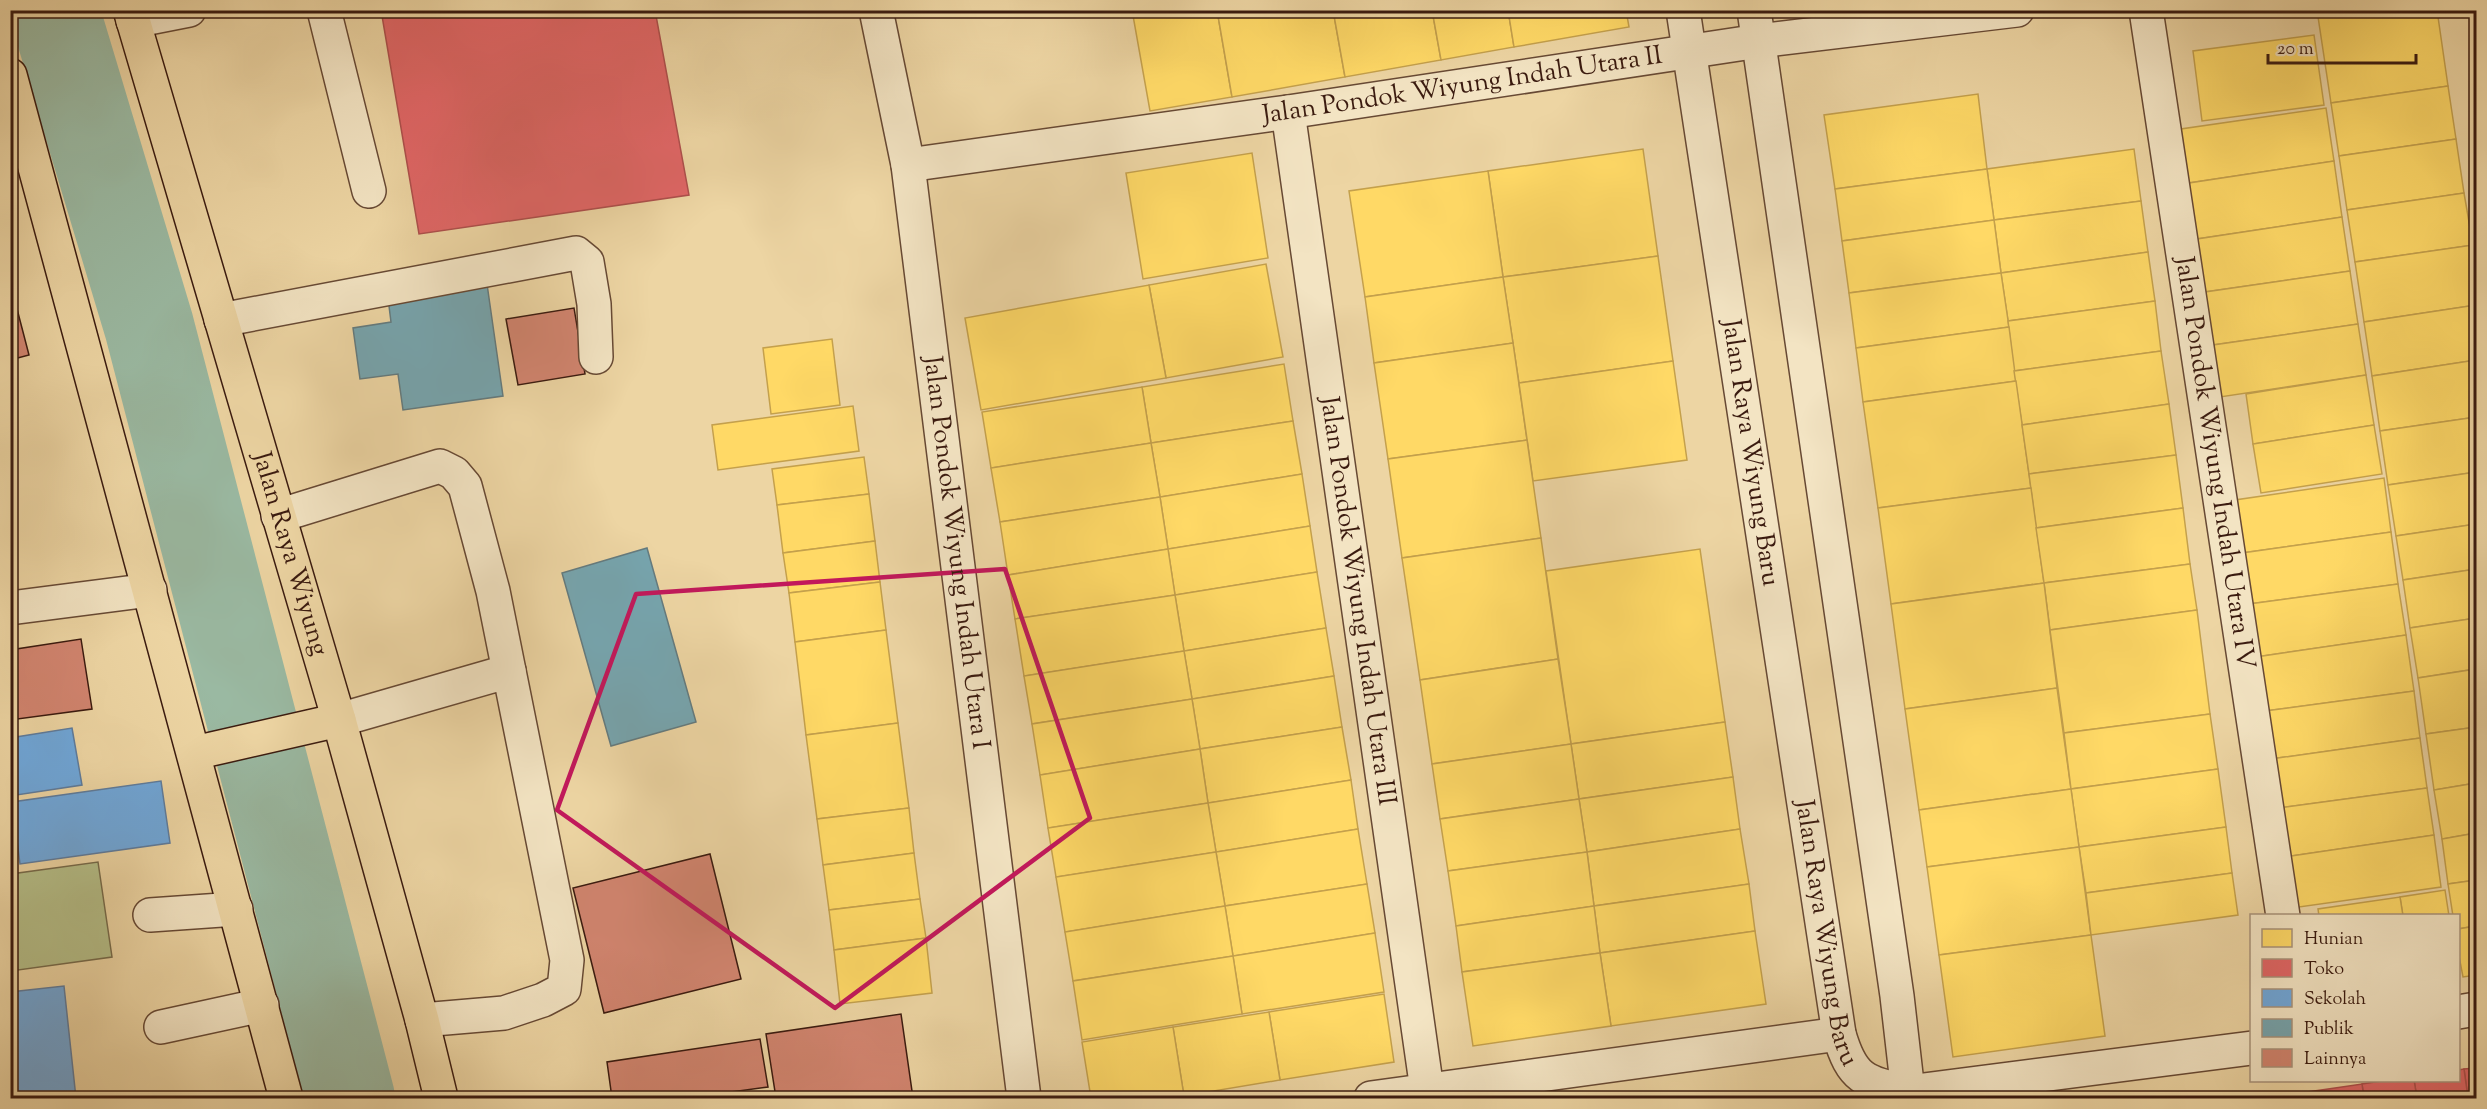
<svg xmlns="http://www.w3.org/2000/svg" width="2487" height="1109" font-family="'Sorts Mill Goudy',serif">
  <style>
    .green { fill: #b5be88; stroke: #786c4c; stroke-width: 1.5 }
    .homes { fill: #ffd966; stroke: #c4a04c; stroke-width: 1.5 }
    .shops { fill: #e06666; stroke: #ae4f4c; stroke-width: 1.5 }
    .schools { fill: #6fa8dc; stroke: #5f7d9e; stroke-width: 1.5 }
    .public { fill: #76a5af; stroke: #647b7f; stroke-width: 1.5 }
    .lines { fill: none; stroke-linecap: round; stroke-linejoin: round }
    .river { stroke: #9ab9a2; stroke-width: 90 }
    .building { fill: #d28570; stroke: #3a1a0f; stroke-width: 1.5 }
    .minor-casing { stroke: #674934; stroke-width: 36 }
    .major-casing { stroke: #3a1a0f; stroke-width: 36 }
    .minor { stroke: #f3e4c3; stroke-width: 33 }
    .major { stroke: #edd5a3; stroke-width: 33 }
    .marked { fill: none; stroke: #c2185b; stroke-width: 4.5; stroke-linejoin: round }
    .labels { text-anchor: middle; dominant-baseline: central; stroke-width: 6; stroke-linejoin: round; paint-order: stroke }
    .street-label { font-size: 26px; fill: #3a1a0f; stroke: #f3e4c3 }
  </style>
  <rect width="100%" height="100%" fill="#edd5a3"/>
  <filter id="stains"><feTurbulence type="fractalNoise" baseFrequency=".00333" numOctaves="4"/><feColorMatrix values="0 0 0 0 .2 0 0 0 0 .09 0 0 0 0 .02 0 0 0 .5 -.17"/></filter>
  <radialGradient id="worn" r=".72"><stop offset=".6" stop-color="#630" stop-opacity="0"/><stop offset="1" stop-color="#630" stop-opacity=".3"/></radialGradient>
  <path class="green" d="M98 862 112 957 11 971V874Z"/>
  <g class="homes">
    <path d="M1132 10H1217L1232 97 1150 111Z"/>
    <path d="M1217 10H1333L1345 77 1232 97Z"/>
    <path d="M1333 10H1432L1441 60 1345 77Z"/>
    <path d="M1432 10H1508L1514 47 1441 60Z"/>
    <path d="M1508 10H1626L1629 27 1514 47Z"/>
    <path d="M2317 10H2437L2448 86 2331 103Z"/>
    <path d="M2314 35 2324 105 2202 121 2193 51Z"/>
    <path d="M2448 86 2456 139 2339 156 2331 103Z"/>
    <path d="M1978 94 1987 169 1835 189 1824 115Z"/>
    <path d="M2326 108 2334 161 2189 183 2181 129Z"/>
    <path d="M2456 139 2464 193 2347 210 2339 156Z"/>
    <path d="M1643 149 1658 256 1503 277 1488 171Z"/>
    <path d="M2134 149 2141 201 1994 220 1987 169Z"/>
    <path d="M1252 153 1268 258 1143 279 1126 173Z"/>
    <path d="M2334 161 2342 217 2197 239 2189 183Z"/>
    <path d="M1987 169 1994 220 1842 241 1835 189Z"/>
    <path d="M1488 171 1503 277 1365 297 1349 191Z"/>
    <path d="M2464 193 2473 245 2355 262 2347 210Z"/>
    <path d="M2141 201 2148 252 2001 273 1994 220Z"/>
    <path d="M2342 217 2350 271 2205 292 2197 239Z"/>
    <path d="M1994 220 2001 273 1849 293 1842 241Z"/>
    <path d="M2473 245 2476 270V305L2364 322 2355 262Z"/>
    <path d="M2148 252 2155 301 2008 321 2001 273Z"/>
    <path d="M1658 256 1673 361 1519 383 1503 277Z"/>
    <path d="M1266 264 1283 357 1166 378 1149 285Z"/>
    <path d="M2350 271 2358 324 2213 345 2205 292Z"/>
    <path d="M2001 273 2009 327 1856 348 1849 293Z"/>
    <path d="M1503 277 1513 343 1374 363 1365 297Z"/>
    <path d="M1149 285 1166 378 981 410 965 318Z"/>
    <path d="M2155 301 2161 351 2014 371 2008 321Z"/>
    <path d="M2476 305V360L2372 376 2364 322Z"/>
    <path d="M2358 324 2366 375 2220 397 2213 345Z"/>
    <path d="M2009 327 2016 381 1863 402 1856 348Z"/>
    <path d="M832 339 840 405 771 414 763 348Z"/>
    <path d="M1513 343 1527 440 1388 459 1374 363Z"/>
    <path d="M2161 351 2169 404 2022 425 2014 371Z"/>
    <path d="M2476 360V417L2380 431 2372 376Z"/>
    <path d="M1673 361 1687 460 1533 481 1519 383Z"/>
    <path d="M1284 364 1293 421 1151 443 1142 387Z"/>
    <path d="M2366 375 2374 425 2253 444 2246 394Z"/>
    <path d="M2016 381 2031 488 1878 508 1863 402Z"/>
    <path d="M1142 387 1151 443 991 468 982 412Z"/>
    <path d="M2169 404 2176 455 2029 474 2022 425Z"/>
    <path d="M853 406 859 451 718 470 712 425Z"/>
    <path d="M2476 417V472L2388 485 2380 431Z"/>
    <path d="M1293 421 1302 474 1160 497 1151 443Z"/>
    <path d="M2374 425 2382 474 2261 493 2253 444Z"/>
    <path d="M1527 440 1541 538 1402 558 1388 459Z"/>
    <path d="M1151 443 1160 497 1000 522 991 468Z"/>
    <path d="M2176 455 2183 508 2036 528 2029 474Z"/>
    <path d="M864 457 869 494 777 505 772 469Z"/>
    <path d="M2476 472V524L2396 536 2388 485Z"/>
    <path d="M1302 474 1310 526 1168 549 1160 497Z"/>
    <path d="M2384 478 2391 532 2242 553 2235 500Z"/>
    <path d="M2031 488 2044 583 1891 604 1878 508Z"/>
    <path d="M869 494 875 541 783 553 777 505Z"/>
    <path d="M1160 497 1168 549 1008 575 1000 522Z"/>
    <path d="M2183 508 2190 564 2044 583 2036 528Z"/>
    <path d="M2476 524V569L2403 580 2396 536Z"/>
    <path d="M1310 526 1317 572 1175 595 1168 549Z"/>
    <path d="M2391 532 2398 584 2249 604 2242 553Z"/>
    <path d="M1541 538 1558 659 1420 680 1402 558Z"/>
    <path d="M875 541 880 582 789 593 783 553Z"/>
    <path d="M1168 549 1175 595 1015 619 1008 575Z"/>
    <path d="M1700 549 1725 722 1571 744 1546 571Z"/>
    <path d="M2190 564 2197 610 2050 630 2044 583Z"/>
    <path d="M2476 569V618L2410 628 2403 580Z"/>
    <path d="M1317 572 1326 628 1184 651 1175 595Z"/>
    <path d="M880 582 886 630 795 642 789 593Z"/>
    <path d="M2044 583 2057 688 1905 709 1891 604Z"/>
    <path d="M2398 584 2406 635 2256 657 2249 604Z"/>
    <path d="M1175 595 1184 651 1024 676 1015 619Z"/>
    <path d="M2197 610 2210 714 2064 733 2050 630Z"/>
    <path d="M2476 618V669L2418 678 2410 628Z"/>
    <path d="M1326 628 1334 676 1192 699 1184 651Z"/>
    <path d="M886 630 898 723 806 735 795 642Z"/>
    <path d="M2406 635 2414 691 2265 711 2256 657Z"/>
    <path d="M1184 651 1192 699 1032 724 1024 676Z"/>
    <path d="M1558 659 1571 744 1432 764 1420 680Z"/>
    <path d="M2476 669V727L2426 734 2418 678Z"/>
    <path d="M1334 676 1342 727 1200 749 1192 699Z"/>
    <path d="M2057 688 2071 789 1919 810 1905 709Z"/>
    <path d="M2414 691 2420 738 2271 759 2265 711Z"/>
    <path d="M1192 699 1200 749 1040 775 1032 724Z"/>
    <path d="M2210 714 2218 769 2071 789 2064 733Z"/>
    <path d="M1725 722 1733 777 1579 799 1571 744Z"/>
    <path d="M898 723 909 808 817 819 806 735Z"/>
    <path d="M1342 727 1351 780 1208 803 1200 749Z"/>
    <path d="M2476 727V783L2434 790 2426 734Z"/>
    <path d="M2420 738 2427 788 2279 808 2271 759Z"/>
    <path d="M1571 744 1579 799 1440 819 1432 764Z"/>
    <path d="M1200 749 1208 803 1048 828 1040 775Z"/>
    <path d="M2218 769 2226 827 2079 847 2071 789Z"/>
    <path d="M1733 777 1740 829 1587 852 1579 799Z"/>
    <path d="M1351 780 1358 829 1216 852 1208 803Z"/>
    <path d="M2476 783V833L2442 839 2434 790Z"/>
    <path d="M2427 788 2434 835 2285 857 2279 808Z"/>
    <path d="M2071 789 2079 847 1927 867 1919 810Z"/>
    <path d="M1579 799 1587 852 1448 871 1440 819Z"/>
    <path d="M1208 803 1216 852 1056 877 1048 828Z"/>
    <path d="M909 808 914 853 823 865 817 819Z"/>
    <path d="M2226 827 2232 873 2086 893 2079 847Z"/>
    <path d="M1358 829 1367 884 1225 906 1216 852Z"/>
    <path d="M1740 829 1749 884 1594 906 1587 852Z"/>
    <path d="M2476 833V880L2448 884 2442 839Z"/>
    <path d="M2434 835 2441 887 2292 908 2285 857Z"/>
    <path d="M2079 847 2091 935 1939 955 1927 867Z"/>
    <path d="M1216 852 1225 906 1065 932 1056 877Z"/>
    <path d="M1587 852 1594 906 1456 926 1448 871Z"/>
    <path d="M914 853 920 899 829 910 823 865Z"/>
    <path d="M2232 873 2238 915 2091 935 2086 893Z"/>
    <path d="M2476 880V926L2458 929V916H2453L2448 884Z"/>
    <path d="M1367 884 1375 933 1233 956 1225 906Z"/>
    <path d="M1749 884 1755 931 1600 953 1594 906Z"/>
    <path d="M2445 890 2449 916H2403L2400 897Z"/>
    <path d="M2400 897 2403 916H2319L2318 909Z"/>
    <path d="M920 899 926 938 834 950 829 910Z"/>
    <path d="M1225 906 1233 956 1073 981 1065 932Z"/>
    <path d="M1594 906 1600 953 1462 972 1456 926Z"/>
    <path d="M2476 926V975L2463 977 2458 951V929Z"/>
    <path d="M1755 931 1766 1004 1611 1026 1600 953Z"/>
    <path d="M1375 933 1384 992 1242 1014 1233 956Z"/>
    <path d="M2091 935 2105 1036 1953 1057 1939 955Z"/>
    <path d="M926 938 932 993 840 1004 834 950Z"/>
    <path d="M1600 953 1611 1026 1473 1046 1462 972Z"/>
    <path d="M1233 956 1242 1014 1082 1040 1073 981Z"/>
    <path d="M1384 994 1394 1062 1280 1080 1269 1012Z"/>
    <path d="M1269 1012 1280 1080 1184 1096 1173 1027Z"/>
    <path d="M1173 1027 1184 1096 1166 1098H1091L1082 1042Z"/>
    <path d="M1643 1092 1644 1098H1608Z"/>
  </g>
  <g class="shops">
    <path d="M381 10H655L689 195 419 234Z"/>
    <path d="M2476 1068V1098H2468L2464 1069Z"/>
    <path d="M2464 1069 2468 1098H2417L2414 1080H2458V1070Z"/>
    <path d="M2388 1080H2414L2417 1098H2364L2362 1084Z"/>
    <path d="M2362 1084 2364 1098H2309L2308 1092Z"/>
    <path d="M2308 1092 2309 1098H2264Z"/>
  </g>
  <g class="schools">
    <path d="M72 728 82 785 10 796V738Z"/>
    <path d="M161 781 170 843 20 864 12 802Z"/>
    <path d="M64 986 76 1098H10V992Z"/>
  </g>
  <g class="public">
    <path d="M487 284 503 396 403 410 398 374 360 379 353 328 391 322 388 298Z"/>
    <path d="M647 548 696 722 611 746 562 573Z"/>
  </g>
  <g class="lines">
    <path class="river" d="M54 10 149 326 350 1098"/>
  </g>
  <g class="building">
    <path d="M10 282 29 355 10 360Z"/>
    <path d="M574 308 585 374 518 385 506 319Z"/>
    <path d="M81 639 92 709 10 720V650Z"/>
    <path d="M710 854 741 979 604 1013 573 888Z"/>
    <path d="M901 1014 913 1098H776L766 1034Z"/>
    <path d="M760 1039 768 1087 687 1098H612L607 1062Z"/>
  </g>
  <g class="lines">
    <defs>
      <g id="minor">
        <path d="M324 10 369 191"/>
        <path id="s1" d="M876 10 908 165 1024 1098"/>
        <path id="s2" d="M1683 10 1839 1034C1852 1079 1864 1082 1908 1092L2252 1048"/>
        <path d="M1754 10 1897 996 1908 1092"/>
        <path id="s3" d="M2146 10 2283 916"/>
        <path d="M133 21 189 10"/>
        <path id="s4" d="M1288 112 1427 1090"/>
        <path id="s5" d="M908 165 1288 112 1759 41 2017 10"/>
        <path d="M221 320 576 253 587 262 594 304 596 357"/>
        <path d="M278 516 440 466 454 473 465 486 493 591 509 671"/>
        <path d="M10 608 150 590"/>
        <path d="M339 720 509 671 567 960 564 989 543 1000 504 1013 422 1020"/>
        <path d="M150 915 236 909"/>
        <path d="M2458 1012 2476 1009"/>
        <path d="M161 1027 262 1005"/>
        <path d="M1371 1098 1839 1034"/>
      </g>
      <g id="major">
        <path id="s6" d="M130 10 339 720 422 1020 441 1098"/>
        <path d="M10 75 286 1098"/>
        <path d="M194 753 339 720"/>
      </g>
    </defs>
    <use href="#minor" class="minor-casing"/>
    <use href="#major" class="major-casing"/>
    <use href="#minor" class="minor"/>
    <use href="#major" class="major"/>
  </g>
  <path class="marked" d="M1005 569 1090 818 835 1008 557 810 636 594Z"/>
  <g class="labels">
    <g class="street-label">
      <text stroke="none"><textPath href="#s5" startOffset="560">Jalan Pondok Wiyung Indah Utara II</textPath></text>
      <text stroke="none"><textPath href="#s2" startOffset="448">Jalan Raya Wiyung Baru</textPath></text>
      <text stroke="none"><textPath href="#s3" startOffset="458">Jalan Pondok Wiyung Indah Utara IV</textPath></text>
      <text stroke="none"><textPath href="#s6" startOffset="567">Jalan Raya Wiyung</textPath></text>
      <text stroke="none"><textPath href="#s1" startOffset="549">Jalan Pondok Wiyung Indah Utara I</textPath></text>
      <text stroke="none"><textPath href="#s4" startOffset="494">Jalan Pondok Wiyung Indah Utara III</textPath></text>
      <text stroke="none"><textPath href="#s2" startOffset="934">Jalan Raya Wiyung Baru</textPath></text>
    </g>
  </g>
  <rect width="2487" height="1109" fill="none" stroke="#edd5a3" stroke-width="36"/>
  <rect x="12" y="12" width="2463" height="1085" fill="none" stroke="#3a1a0f" stroke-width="3"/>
  <rect x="18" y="18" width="2451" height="1073" fill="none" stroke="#3a1a0f" stroke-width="1.5"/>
  <rect x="2250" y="914" width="210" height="168" fill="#f3e4c3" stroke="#a9937b" stroke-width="1.5"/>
  <rect x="2262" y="929" width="30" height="18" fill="#ffd966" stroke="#a9937b" stroke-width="1.5"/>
  <text x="2304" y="944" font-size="18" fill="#3a1a0f">Hunian</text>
  <rect x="2262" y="959" width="30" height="18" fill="#e06666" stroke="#a9937b" stroke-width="1.5"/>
  <text x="2304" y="974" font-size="18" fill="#3a1a0f">Toko</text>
  <rect x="2262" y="989" width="30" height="18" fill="#6fa8dc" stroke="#a9937b" stroke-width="1.5"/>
  <text x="2304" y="1004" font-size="18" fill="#3a1a0f">Sekolah</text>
  <rect x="2262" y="1019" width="30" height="18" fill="#76a5af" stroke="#a9937b" stroke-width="1.5"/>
  <text x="2304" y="1034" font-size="18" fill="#3a1a0f">Publik</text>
  <rect x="2262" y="1049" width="30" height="18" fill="#d28570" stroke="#a9937b" stroke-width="1.5"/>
  <text x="2304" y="1064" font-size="18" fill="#3a1a0f">Lainnya</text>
  <path d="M2268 54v9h148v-9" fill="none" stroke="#3a1a0f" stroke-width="3"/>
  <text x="2277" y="54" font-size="18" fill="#3a1a0f" stroke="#f3e4c3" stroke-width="4.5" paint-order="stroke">20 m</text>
  <rect width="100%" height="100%" filter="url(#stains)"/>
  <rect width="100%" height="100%" fill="url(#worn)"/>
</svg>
